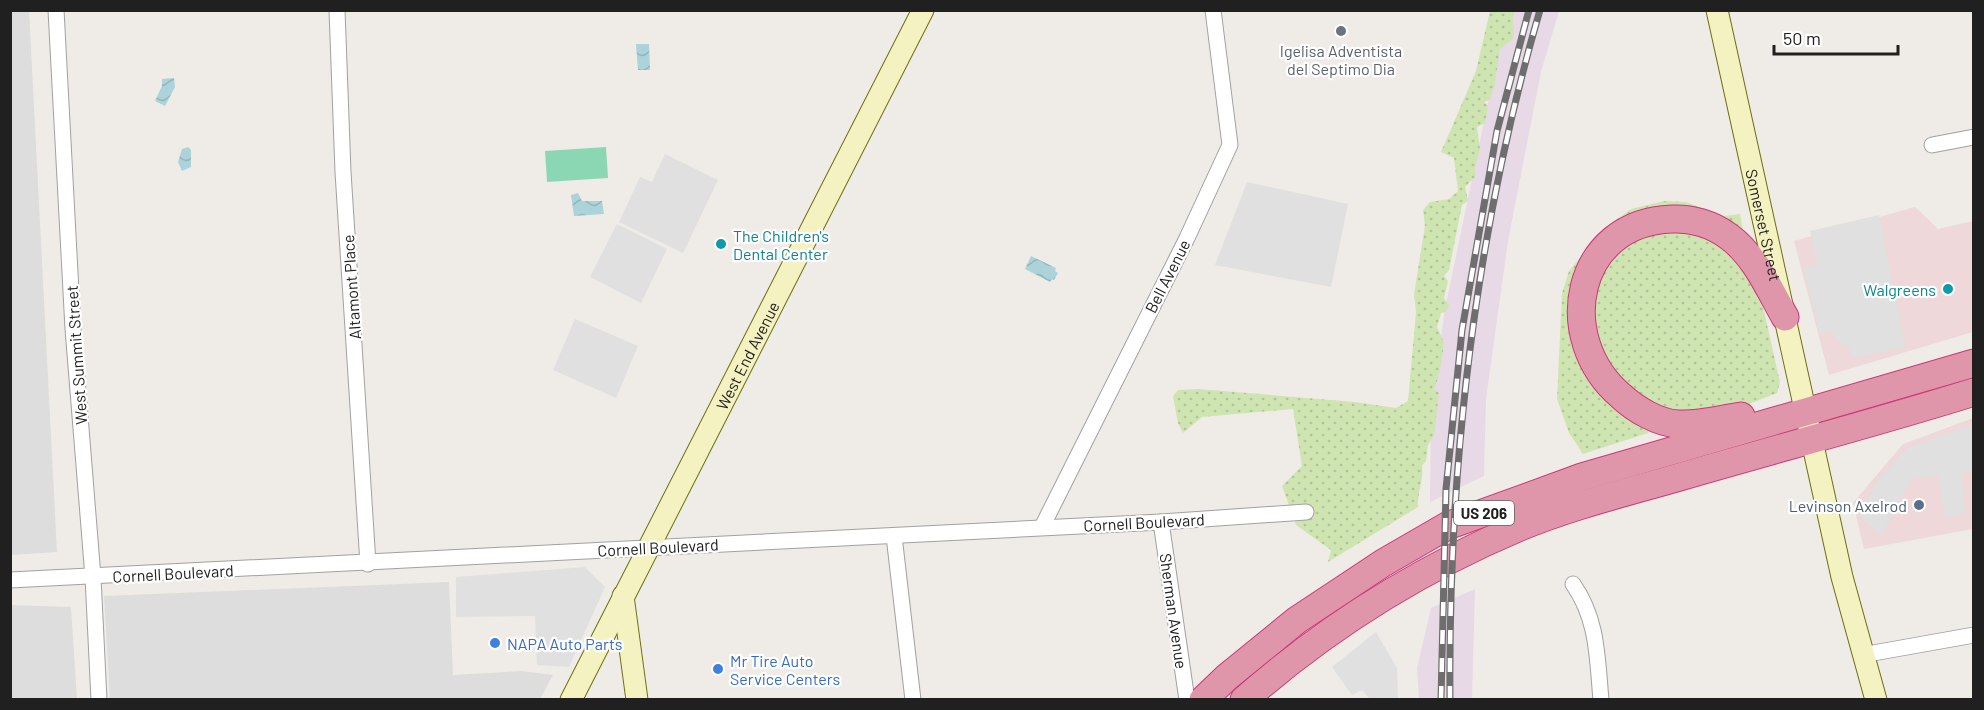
<svg xmlns="http://www.w3.org/2000/svg" width="1984" height="710" font-family="Barlow,sans-serif">
  <style>
    .residential { fill: #dedddd }
    .commercial { fill: #eed8d9 }
    .railway { fill: #e8d9e6 }
    .grass { fill: url(#grass-dots) }
    .pitch { fill: #8cd7b3 }
    .parking { fill: #e0e0e0 }
    .water { fill: url(#water-waves) }
    .lines { fill: none; stroke-linecap: round; stroke-linejoin: round }
    .street-casing { stroke: #a1a1a1; stroke-width: 17 }
    .secondary-casing { stroke: #6d6f0f; stroke-width: 23 }
    .highway-casing { stroke: #cc3577; stroke-width: 29 }
    .street { stroke: #fff; stroke-width: 15 }
    .secondary { stroke: #f4f2c0; stroke-width: 21 }
    .highway { stroke: #e096aa; stroke-width: 27 }
    .rail-casing { stroke: #6e6e6e; stroke-width: 7 }
    .rail { stroke: #fff; stroke-width: 4.5; stroke-dasharray: 14; stroke-linecap: butt }
    .worship-dot { fill: #6b7280; stroke: #fff; stroke-width: 2 }
    .culture-dot { fill: #0f9aa8; stroke: #fff; stroke-width: 2 }
    .service-dot { fill: #5c6f8a; stroke: #fff; stroke-width: 2 }
    .shop-dot { fill: #3f7fe0; stroke: #fff; stroke-width: 2 }
    .labels { text-anchor: middle; dominant-baseline: central; stroke-width: 4.5; stroke-linejoin: round; paint-order: stroke }
    .shield { fill: #fff; stroke: #636363; stroke-width: 1.5 }
    .shield-label { font-size: 15px; font-weight: bold; fill: #202020 }
    .worship-label { font-size: 16px; fill: #5b616d; stroke: #fff }
    .street-label { font-size: 16px; fill: #202020; stroke: #fff }
    .culture-label { font-size: 16px; fill: #0d838f; stroke: #fff; text-anchor: start }
    .service-label { font-size: 16px; fill: #4e5e75; stroke: #fff; text-anchor: end }
    .shop-label { font-size: 16px; fill: #366cbe; stroke: #fff; text-anchor: start }
  </style>
  <defs>
    <pattern id="grass-dots" width="8" height="8" patternUnits="userSpaceOnUse" patternTransform="scale(1.5)"><rect width="8" height="8" fill="#cfe5b1"/><path d="M2 2h.1M6 6h.1" fill="none" stroke="#b1c498" stroke-width="1.8" stroke-linecap="round"/></pattern>
    <pattern id="water-waves" width="16" height="10" patternUnits="userSpaceOnUse" patternTransform="scale(1.5)"><rect width="16" height="10" fill="#abd3d9"/><path d="M0 5q4-4 8 0t8 0" fill="none" stroke="#93b5ba"/></pattern>
  </defs>
  <rect width="100%" height="100%" fill="#efece7"/>
  <g class="residential">
    <path d="M29 10 57 552 11 555 10 11Z"/>
    <path d="M449 582 453 675 522 671 553 675 540 699H110L104 596Z"/>
    <path d="M11 605 71 607 77 699H11Z"/>
  </g>
  <g class="commercial">
    <path d="M1915 207 1938 229 1973 221V332L1829 375 1794 241Z"/>
    <path d="M1973 418V529L1864 549 1853 503 1903 444Z"/>
  </g>
  <g class="railway">
    <path d="M1507 11H1559L1541 72 1508 241 1486 399 1484 476 1430 502 1431 406 1445 309Z"/>
    <path d="M1475 589 1472 699H1419L1417 668 1431 608Z"/>
  </g>
  <g class="grass">
    <path d="M1490 11H1514C1512 21 1515 30 1513 39L1500 49 1494 89 1489 100 1484 102 1488 106 1485 123 1477 127 1480 149 1475 168V177L1465 187 1468 201 1462 205 1449 270 1444 276 1448 281 1444 298 1449 305 1446 312 1441 313 1437 327C1439 332 1442 336 1443 341 1445 348 1438 382 1434 389L1439 393 1434 436 1428 445 1426 461 1422 466C1424 480 1417 493 1418 507L1328 562 1331 550 1296 525 1282 486 1302 466 1293 409 1202 417 1183 433 1178 423 1173 396 1178 390 1199 389 1355 402 1396 408 1408 401 1416 312 1414 294 1425 226 1423 210 1430 202 1449 199 1458 191 1454 158 1441 152 1476 71Z"/>
    <path d="M1664 201 1686 202 1724 216 1740 214 1744 235 1635 218 1570 325 1650 426 1648 433 1583 454 1569 433 1557 399 1562 293 1569 271 1605 228 1631 209Z"/>
    <path d="M1686 227 1729 245 1762 302 1780 382 1777 393 1739 408 1666 412 1632 393 1609 368 1597 344 1591 313 1594 283 1634 235Z"/>
  </g>
  <path class="pitch" d="M606 147 608 178 547 182 545 151Z"/>
  <g class="parking">
    <path d="M665 154 718 180 683 253 619 222 640 177 652 182Z"/>
    <path d="M1247 182 1348 204 1331 287 1215 265Z"/>
    <path d="M1879 215 1905 347 1852 358 1849 347 1839 343 1831 331 1819 334 1804 268 1817 265 1810 231Z"/>
    <path d="M617 224 667 249 641 303 590 277Z"/>
    <path d="M575 319 638 346 616 398 553 370Z"/>
    <path d="M1973 425V470L1961 473 1965 513 1945 518 1938 475 1912 479 1881 536 1859 517 1875 484 1907 448Z"/>
    <path d="M585 567 605 587 569 667 537 665 535 616 456 617V577Z"/>
    <path d="M1376 632 1397 668 1398 699H1370L1362 690 1352 695 1332 667Z"/>
  </g>
  <g class="water">
    <path d="M636 44H649L650 70H638Z"/>
    <path d="M174 78 175 87 165 106 155 101 162 86V79Z"/>
    <path d="M188 147 191 150V167L182 171 178 162 182 149Z"/>
    <path d="M578 193 582 201H602L604 214 574 216 571 195Z"/>
    <path d="M1031 256 1056 268 1055 271 1058 273 1054 280 1052 279 1050 282 1025 269Z"/>
  </g>
  <g class="lines">
    <defs>
      <g id="street">
        <path d="M56 10 73 329 93 577 99 700"/>
        <path d="M337 10 343 172 368 564"/>
        <path d="M1932 145 1974 137"/>
        <path d="M1161 522 1187 700"/>
        <path d="M1042 527 1187 238 1230 145 1213 10"/>
        <path d="M894 536 913 700"/>
        <path d="M10 580 1161 522 1306 512"/>
        <path d="M1573 584C1598 620 1597 657 1601 700"/>
        <path d="M1862 655 1974 635"/>
      </g>
      <g id="secondary">
        <path id="s1" d="M1717 10 1842 577 1876 700"/>
        <path d="M623 596 637 700"/>
        <path id="s2" d="M571 700 923 10"/>
      </g>
      <g id="highway">
        <path d="M1741 416C1721 419 1698 425 1678 424 1658 423 1635 409 1621 396 1553 338 1574 222 1672 219 1691 218 1712 224 1728 236 1755 255 1769 289 1785 317"/>
        <path d="M1203 700 1227 677 1297 620 1383 563 1447 526 1582 477 1974 363"/>
        <path d="M1244 700C1327 627 1418 570 1520 527 1571 506 1624 493 1676 478 1775 449 1875 423 1974 392"/>
      </g>
    </defs>
    <use href="#street" class="street-casing"/>
    <use href="#secondary" class="secondary-casing"/>
    <use href="#highway" class="highway-casing"/>
    <use href="#street" class="street"/>
    <use href="#secondary" class="secondary"/>
    <use href="#highway" class="highway"/>
    <defs>
      <g id="rail">
        <path d="M1441 700 1446 489 1462 330 1497 131 1529 10"/>
        <path d="M1450 700C1448 468 1475 233 1540 10"/>
      </g>
    </defs>
    <use href="#rail" class="rail-casing"/>
    <use href="#rail" class="rail"/>
  </g>
  <circle class="worship-dot" cx="1341" cy="31" r="6"/>
  <g class="culture-dot">
    <circle cx="721" cy="244" r="6"/>
    <circle cx="1948" cy="289" r="6"/>
  </g>
  <circle class="service-dot" cx="1919" cy="505" r="6"/>
  <g class="shop-dot">
    <circle cx="495" cy="643" r="6"/>
    <circle cx="718" cy="669" r="6"/>
  </g>
  <g class="labels">
    <rect class="shield" x="1454" y="501" width="60" height="24" rx="4.5"/>
    <g class="shield-label">
      <text x="1484" y="513">US 206</text>
    </g>
    <g class="worship-label">
      <text x="1341" y="50">Igelisa Adventista<tspan x="1341" dy="18">del Septimo Dia</tspan></text>
    </g>
    <g class="street-label">
      <text stroke="none"><textPath href="#s1" startOffset="220">Somerset Street</textPath></text>
      <text transform="translate(1167 276) rotate(-63)">Bell Avenue</text>
      <text transform="translate(351 287) rotate(-94)">Altamont Place</text>
      <text transform="translate(76 355) rotate(-94)">West Summit Street</text>
      <text stroke="none"><textPath href="#s2" startOffset="387">West End Avenue</textPath></text>
      <text transform="translate(1144 522) rotate(-3)">Cornell Boulevard</text>
      <text transform="translate(658 547) rotate(-3)">Cornell Boulevard</text>
      <text transform="translate(173 573) rotate(-3)">Cornell Boulevard</text>
      <text transform="translate(1174 611) rotate(82)">Sherman Avenue</text>
    </g>
    <g class="culture-label">
      <text x="733" y="235">The Children's<tspan x="733" dy="18">Dental Center</tspan></text>
      <text x="1936" y="289" text-anchor="end">Walgreens</text>
    </g>
    <g class="service-label">
      <text x="1907" y="505">Levinson Axelrod</text>
    </g>
    <g class="shop-label">
      <text x="507" y="643">NAPA Auto Parts</text>
      <text x="730" y="660">Mr Tire Auto<tspan x="730" dy="18">Service Centers</tspan></text>
    </g>
  </g>
  <rect width="1984" height="710" fill="none" stroke="#202020" stroke-width="24"/>
  <path d="M1774 45v9h124v-9" fill="none" stroke="#202020" stroke-width="3"/>
  <text x="1783" y="45" font-size="18" fill="#202020" stroke="#ffffff" stroke-width="4.5" paint-order="stroke">50 m</text>
</svg>
